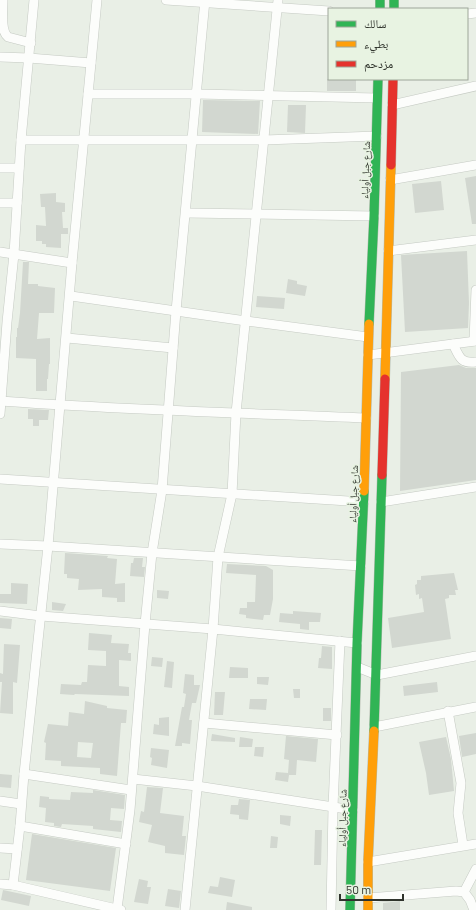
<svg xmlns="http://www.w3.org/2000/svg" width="476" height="910" font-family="Barlow,'Noto Naskh Arabic',sans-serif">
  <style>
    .building { fill: #d2d7d0; fill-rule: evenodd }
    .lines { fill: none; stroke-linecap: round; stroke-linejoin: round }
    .street-casing { stroke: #c5cac3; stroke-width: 10 }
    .fast-casing { stroke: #b4bcb0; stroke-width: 10 }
    .slow-casing { stroke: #b4bcb0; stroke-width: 10 }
    .jam-casing { stroke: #b4bcb0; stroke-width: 10 }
    .street { stroke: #fcfdfb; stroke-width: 9 }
    .fast { stroke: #30b455; stroke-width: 9 }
    .slow { stroke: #ff9f0a; stroke-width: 9 }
    .jam { stroke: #e5322d; stroke-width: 9 }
    .labels { text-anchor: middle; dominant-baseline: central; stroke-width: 3; stroke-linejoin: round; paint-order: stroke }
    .street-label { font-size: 10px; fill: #2f332c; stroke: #e8f3e2 }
  </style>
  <rect width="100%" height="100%" fill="#e9efe6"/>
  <g class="building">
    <rect x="327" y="79" width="29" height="12"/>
    <path d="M203 100 260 101 258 134 202 132Z"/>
    <path d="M288 105H306L305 133 287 132Z"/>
    <path d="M476 176V224H472L465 178Z"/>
    <path d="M441 181 444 210 415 213 412 184Z"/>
    <path d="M56 193V202L65 203V212H62L63 228H68V234H61V248L46 247V244H42V241H36V225L46 226 45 207H41L40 194Z"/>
    <path d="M467 251 469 303 468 328 405 332 401 255Z"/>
    <path d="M23 262H29L28 284H38V286L55 288 54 313H39L37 339 50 338V364H49L48 379H47V391H36V359L16 358V337H17V328H18L20 313Z"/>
    <path d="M288 279 297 281V284L307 286 305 296 286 293Z"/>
    <path d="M257 296 285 298 284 309 256 307Z"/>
    <path d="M459 365 466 368H476V480L400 491 401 372Z"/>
    <path d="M28 409 49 410 48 420H39V426H33V419H28Z"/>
    <path d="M65 553 108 556 107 558 117 559 115 584 125 583V602H117V598L102 597V589L78 590 79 579 67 578V574H64Z"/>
    <path d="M134 558H143L142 567H145L144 577 130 576 131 563H133Z"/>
    <path d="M227 564 266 566 273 570V599L270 615H264L263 620 246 618V615L239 614 240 608H247V602H255L256 575 226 573Z"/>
    <path d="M454 573 458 590H455L456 595H449V598L445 599 451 639 392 648 388 618 424 612 422 598 419 599V594L416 595 415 585 417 584V580H421V576Z"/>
    <path d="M11 583 28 584 27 604 0 603V594H11Z"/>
    <path d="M157 590 169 591 168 599 157 598Z"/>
    <path d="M52 602 66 604 63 611 52 610Z"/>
    <path d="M293 611 321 613 320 622H309V630L300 629V624L279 622 280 613 293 614Z"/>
    <path d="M0 618 12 619 11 629 0 628Z"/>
    <path d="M89 633 112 635 111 643 129 644 128 653H131V661L119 660V686L129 687V696L75 694 74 695 60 694 61 684 81 685 82 682H87L88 665 106 666V651L88 650Z"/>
    <path d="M4 644 20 645 17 683 13 682V714L0 713 2 682H0V673L3 674Z"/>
    <path d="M322 646 332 647V669L318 668 319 658H321Z"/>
    <path d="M152 657 163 658 162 667 151 666Z"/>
    <path d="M167 661 174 662 172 688 164 687Z"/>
    <path d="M230 667 248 668V678H229Z"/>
    <path d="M185 674 194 675V685H200L196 703H192L189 720H192L190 744 182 743V746H175L182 707H184L186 694 183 693Z"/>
    <path d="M257 677H269L268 685 257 684Z"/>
    <path d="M437 682 438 692 404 696 403 686Z"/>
    <path d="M293 689H300V698H294Z"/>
    <path d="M215 692H225L223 715H214Z"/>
    <path d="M250 699H267L266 710 249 709Z"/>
    <path d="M85 701 107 706V708L127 710 126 723H121L117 776 100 774V768L61 766V761L45 760 46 743 44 742 48 724 68 726 69 712 84 714ZM78 742 93 743 91 758 77 757Z"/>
    <rect x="323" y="708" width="8" height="13"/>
    <path d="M169 717V736L153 734 154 724 159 725V718Z"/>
    <path d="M476 733V754L462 757 459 736Z"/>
    <path d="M212 734 235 738V742L211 741Z"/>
    <path d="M286 736 318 739 316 762 297 760 296 775H289L288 782 275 780 276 772 288 773 289 760 284 759Z"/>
    <path d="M240 737 253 739 252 747H239Z"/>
    <path d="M446 737 451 759 454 791 429 795 426 773 419 742Z"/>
    <path d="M255 747H264L263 757 254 756Z"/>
    <path d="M151 748 169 750 167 768 151 765 152 758 150 757Z"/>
    <path d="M0 774 12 775 11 788 0 787Z"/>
    <path d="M147 787 163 788 160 813 184 816 182 836H186L184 855 165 853V846L148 842 152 825 139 822 141 811 144 812Z"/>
    <path d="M93 790 125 795 124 809 111 808 110 820 122 821 121 832 93 829V826L62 824 61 827 54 826V823L45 822 46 808 39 807 40 796 49 797V799L70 800 71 792 93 793Z"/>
    <path d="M239 799 250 800 248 820 239 819V815L230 814 231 805H238Z"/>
    <path d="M280 815 291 816 290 826 280 824Z"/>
    <path d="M315 830H322L321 865H314Z"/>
    <path d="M32 834 116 848 110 891 26 880Z"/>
    <path d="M271 836 278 837 277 848H270Z"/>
    <path d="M220 877 235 880 232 897 208 893 210 886 218 887Z"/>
    <path d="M139 879 148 881 147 887H151L148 904 134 902Z"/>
    <path d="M168 889 181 891 179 908 165 906Z"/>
    <path d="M3 890 31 896 29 906 1 900Z"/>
    <path d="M400 901V910H383V903Z"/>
    <path d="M227 902 252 907V910H226Z"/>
  </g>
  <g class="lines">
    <defs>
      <g id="street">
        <path d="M3 0C3 10 0 31 8 37L31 43"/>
        <path d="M166 0 329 11"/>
        <path d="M467 14 476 13"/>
        <path d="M0 57 29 58 91 63"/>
        <path d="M88 94H196L377 98"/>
        <path d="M392 105 476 86"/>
        <path d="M21 140H264L377 136"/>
        <path d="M0 168H19"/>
        <path d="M390 180 476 165"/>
        <path d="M0 203H17"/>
        <path d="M186 213 374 216"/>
        <path d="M388 251 476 240"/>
        <path d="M0 252 72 263"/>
        <path d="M71 296 246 321 368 337"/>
        <path d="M67 338 173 348"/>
        <path d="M474 341 476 290"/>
        <path d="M453 344C459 356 460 364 476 362"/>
        <path d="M368 355 476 341"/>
        <path d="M0 401C122 410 244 413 366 418"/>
        <path d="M0 414 7 322 14 254 21 140 34 0"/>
        <path d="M0 479 364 502"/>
        <path d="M381 502 476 487"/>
        <path d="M0 544 48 546 361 566"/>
        <path d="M0 611 41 616 213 629 357 643"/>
        <path d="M357 667 377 675 476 656"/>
        <path d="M448 711 461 783 458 813 463 845"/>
        <path d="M204 723 337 735"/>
        <path d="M374 727 476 707"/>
        <path d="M24 774 131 790"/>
        <path d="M133 779 197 786 353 810"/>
        <path d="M0 801 21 804"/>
        <path d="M20 826 126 844"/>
        <path d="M0 848 17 849"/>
        <path d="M368 862 476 844"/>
        <path d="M0 884 13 885 121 910"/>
        <path d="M13 885 20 826 24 774 48 546 72 263 97 0"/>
        <path d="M464 892 476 869"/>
        <path d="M368 898 456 891 464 892 470 900 474 910"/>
        <path d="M117 909 130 810 145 624 152 553 162 490 176 311 205 0"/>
        <path d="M185 910 213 629 218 557 232 494 236 413 278 0"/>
        <path d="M331 910 333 807 340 641"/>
      </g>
      <g id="fast">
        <path d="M380 0V9"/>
        <path d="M394 0V9"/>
        <path d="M369 324 374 216 378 79"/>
        <path d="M374 731 382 475"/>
        <path d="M350 910 357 643 364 491"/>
      </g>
      <g id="slow">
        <path d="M385 379 391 165"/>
        <path d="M364 491 369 324"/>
        <path d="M368 910V862L374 731"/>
      </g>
      <g id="jam">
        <path d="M391 165 393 79"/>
        <path d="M382 475 385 379"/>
      </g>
    </defs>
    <use href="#street" class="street-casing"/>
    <use href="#fast" class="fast-casing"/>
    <use href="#slow" class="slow-casing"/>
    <use href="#jam" class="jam-casing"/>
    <use href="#street" class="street"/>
    <use href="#fast" class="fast"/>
    <use href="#slow" class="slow"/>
    <use href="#jam" class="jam"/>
  </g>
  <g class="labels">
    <g class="street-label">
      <text transform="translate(365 170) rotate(-88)">شارع جبل أولياء</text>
      <text transform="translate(353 494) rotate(-88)">شارع جبل أولياء</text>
      <text transform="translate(342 818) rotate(-89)">شارع جبل أولياء</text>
    </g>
  </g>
  <rect x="328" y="8" width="140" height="72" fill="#e8f3e2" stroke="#9ea699"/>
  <rect x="336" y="21" width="20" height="6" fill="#30b455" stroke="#9ea699"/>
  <text x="364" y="28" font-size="12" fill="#2f332c">سالك</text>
  <rect x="336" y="41" width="20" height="6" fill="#ff9f0a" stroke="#9ea699"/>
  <text x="364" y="48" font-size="12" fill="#2f332c">بطيء</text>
  <rect x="336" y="61" width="20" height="6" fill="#e5322d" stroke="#9ea699"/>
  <text x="364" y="68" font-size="12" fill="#2f332c">مزدحم</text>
  <path d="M340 894v6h63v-6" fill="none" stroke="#2f332c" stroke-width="2"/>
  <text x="346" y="894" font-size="12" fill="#2f332c" stroke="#e8f3e2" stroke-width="3" paint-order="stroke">50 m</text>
</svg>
